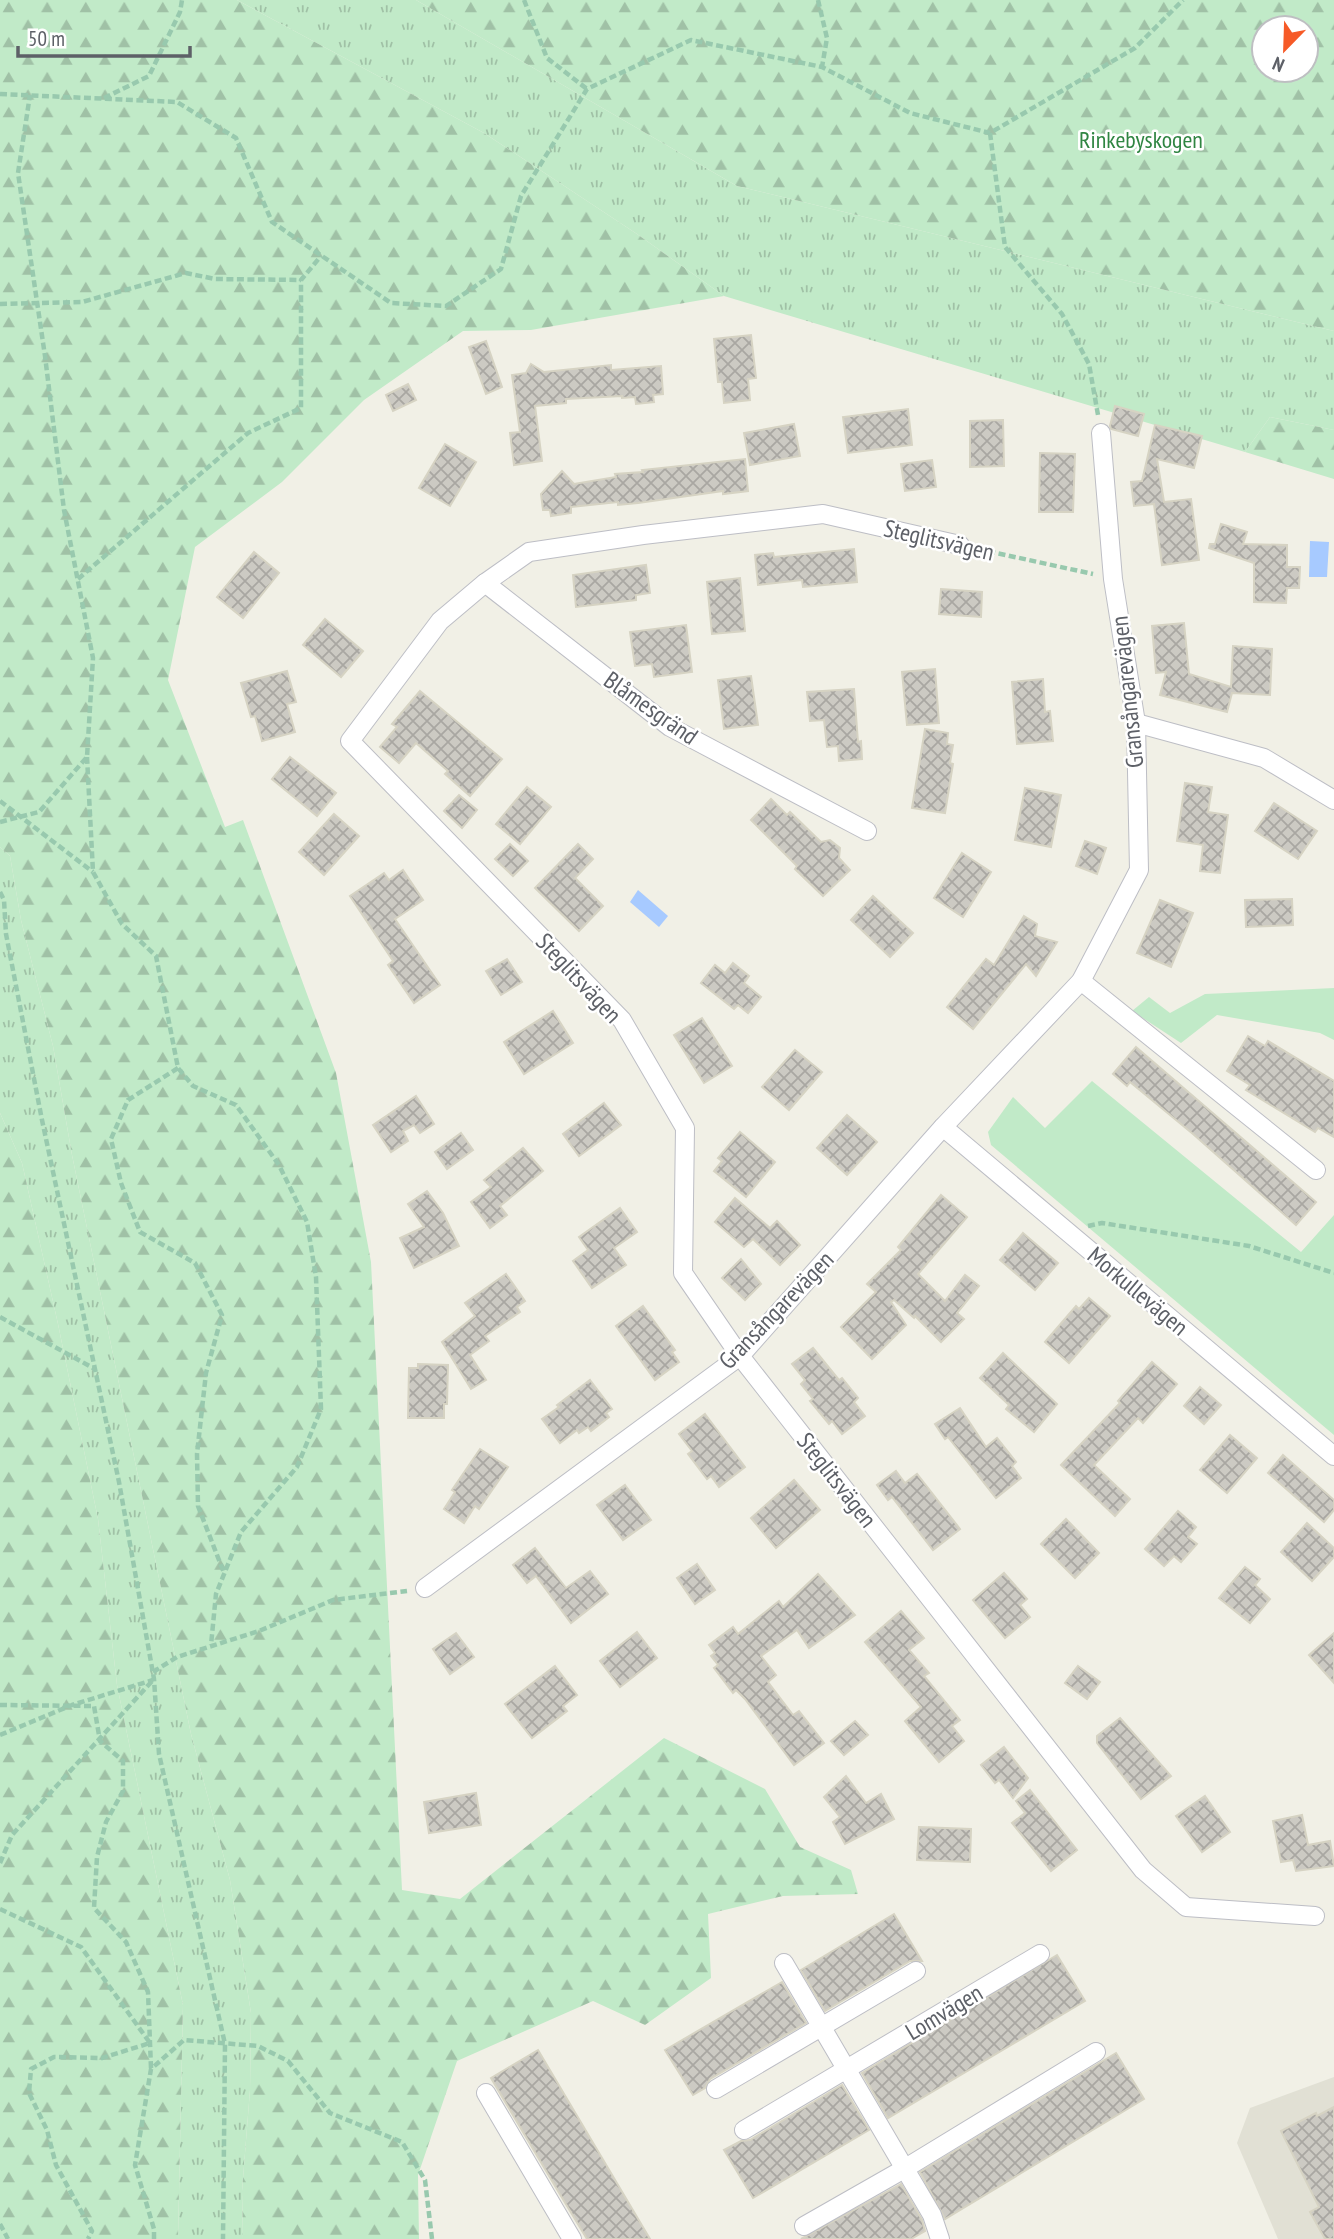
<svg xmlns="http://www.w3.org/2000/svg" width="1334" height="2239" font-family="'PT Sans Narrow',sans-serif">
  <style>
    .education { fill: #e1e0d4 }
    .grass { fill: url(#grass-tufts) }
    .forest { fill: url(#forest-firs); fill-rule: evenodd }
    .park { fill: #c1eac8 }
    .water { fill: #a7caff }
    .building { fill: url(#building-cross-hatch); stroke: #d6d3c3; stroke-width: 2 }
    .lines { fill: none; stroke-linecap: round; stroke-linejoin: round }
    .minor-casing { stroke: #bdbec5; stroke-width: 20 }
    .path { stroke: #98c9ae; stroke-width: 4.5; stroke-dasharray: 7 3.5; stroke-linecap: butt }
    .minor { stroke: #fff; stroke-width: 18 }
    .labels { text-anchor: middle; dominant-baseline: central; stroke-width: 5; stroke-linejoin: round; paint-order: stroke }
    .park-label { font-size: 24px; fill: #2f8542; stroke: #fff }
    .street-label { font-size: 24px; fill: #5d6067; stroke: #fff }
  </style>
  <defs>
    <pattern id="grass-tufts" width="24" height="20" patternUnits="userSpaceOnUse" patternTransform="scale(1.75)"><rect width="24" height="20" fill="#c1eac8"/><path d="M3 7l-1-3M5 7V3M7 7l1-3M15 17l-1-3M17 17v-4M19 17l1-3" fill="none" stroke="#a0c1a6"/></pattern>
    <pattern id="forest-firs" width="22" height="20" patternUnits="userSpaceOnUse" patternTransform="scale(1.75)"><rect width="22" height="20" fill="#c1eac8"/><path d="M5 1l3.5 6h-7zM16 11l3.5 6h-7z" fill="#a0c1a6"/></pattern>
    <pattern id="building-cross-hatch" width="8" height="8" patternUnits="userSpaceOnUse" patternTransform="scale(1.75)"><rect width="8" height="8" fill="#cccac3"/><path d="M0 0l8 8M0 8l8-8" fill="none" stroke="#a9a7a2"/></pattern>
  </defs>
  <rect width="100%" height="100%" fill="#f1f0e6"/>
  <path class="education" d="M1334 2077V2239H1278L1237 2143 1250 2108Z"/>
  <g class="grass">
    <path d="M237 0H416L737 186 1334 331V430L1270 417 1245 452 724 296 637 234 484 133Z"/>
    <path d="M0 847 10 856 21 920 53 1046 72 1155 191 1734 230 1880 251 2013 250 2090 242 2191 243 2239H178L183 2005 117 1685 98 1519 58 1324 22 1163 0 1113Z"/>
  </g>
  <g class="forest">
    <path d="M0 0H237L484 133 637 234 724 296 531 330 463 331 364 400 282 482 195 547 168 680 225 827 243 820 336 1073 371 1262 402 1890 460 1899 664 1738 765 1789 800 1847 851 1870 858 1894 783 1896 708 1914 711 1978 645 2025 593 2001 457 2061 418 2175 419 2239H243L242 2191 250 2090 251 2013 230 1880 191 1734 72 1155 53 1046 21 920 10 856 0 847Z"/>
    <path d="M416 0H1334V331L737 186ZM1264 28H1306V70H1264Z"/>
    <path d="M1270 417 1334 430V479L1245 452Z"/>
    <path d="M0 1113 22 1163 58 1324 98 1519 117 1685 183 2005 178 2239H0Z"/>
  </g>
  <g class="park">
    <path d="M1334 988V1040L1320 1033 1217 1015 1181 1043 1132 1011 1149 997 1170 1013 1205 994Z"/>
    <path d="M1092 1081 1301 1252 1334 1215V1435L991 1145 988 1132 1013 1097 1045 1128Z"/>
  </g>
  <g class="water">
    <path d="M1310 541 1329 542 1327 577H1309Z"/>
    <path d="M638 890 668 916 659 927 630 902Z"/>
  </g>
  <g class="building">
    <path d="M751 335 756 378 748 379 750 400 724 403 722 382H718L714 339Z"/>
    <path d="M486 341 502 387 486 394 469 347Z"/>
    <path d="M531 364 544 372 611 365V370L661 366 663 394 653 395 654 402 636 404 635 397 622 398V396L566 399V403L535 406 542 461 514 465 510 433 520 432 512 375 526 373Z"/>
    <path d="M408 384 416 400 393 411 386 395Z"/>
    <path d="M1115 406 1144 414 1138 436 1111 429 1110 426Z"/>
    <path d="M908 409 912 445 848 453 843 417Z"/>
    <path d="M1003 420 1004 466 970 467V421Z"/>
    <path d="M794 424 800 456 750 465 744 433Z"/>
    <path d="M1155 425 1202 436 1194 468 1157 459 1164 502 1191 499 1199 560 1162 565 1154 504 1134 506 1131 482 1142 481Z"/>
    <path d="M445 444 476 462 450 506 419 488Z"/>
    <path d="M1040 453 1075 454 1073 512H1039Z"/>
    <path d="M745 459 748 491 723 494V491L638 503 618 505V502L571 507V513L551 516 550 510H543L541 494 562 471 574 484 616 477 615 474 643 472 642 470Z"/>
    <path d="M932 460 936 487 905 491 901 464Z"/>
    <path d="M1221 524 1247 532 1243 544 1287 545V567H1300L1299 588H1287L1286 603 1254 602V563L1209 548 1210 544H1215Z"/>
    <path d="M854 549 857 582 803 587 802 580 758 585 755 555 773 553 774 557Z"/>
    <path d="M254 552 279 573 243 618 217 597Z"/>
    <path d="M646 565 650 593 636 595V600L576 607 573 575Z"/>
    <path d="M740 578 745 631 712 634 707 582Z"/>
    <path d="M941 589 982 592 981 617 939 614Z"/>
    <path d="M325 619 363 651 341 677 303 645Z"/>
    <path d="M1184 623 1189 674 1231 687 1233 646 1272 649 1270 695 1232 693 1227 712 1160 695 1166 672 1156 673 1152 626Z"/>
    <path d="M686 625 692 672 654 677 652 664 635 666 630 632Z"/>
    <path d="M935 669 939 723 907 725 902 672Z"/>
    <path d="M287 671 296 702 287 704 295 732 262 741 255 716 251 717 241 683Z"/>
    <path d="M751 676 758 725 724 729 718 680Z"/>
    <path d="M1043 679 1045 712 1050 711 1053 741 1017 744 1012 682Z"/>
    <path d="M854 689 858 742 861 741 862 759 839 761 838 746 827 747 824 720 810 721 807 692Z"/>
    <path d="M420 691 502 759 470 796 445 774 448 771 416 743 399 763 380 747 397 727 392 724Z"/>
    <path d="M925 729 948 733 947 744 953 745 950 763 953 764 945 813 912 808Z"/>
    <path d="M290 757 336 793 317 816 272 779Z"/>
    <path d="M1185 783 1212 787 1208 812 1228 815 1220 873 1200 871 1203 845 1177 841Z"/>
    <path d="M527 787 551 807 520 844 496 824Z"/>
    <path d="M1025 788 1061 795 1051 847 1015 840Z"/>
    <path d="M459 795 477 810 462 828 444 811Z"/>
    <path d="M771 799 787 815 790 812 821 842 830 840 840 848 839 858 850 870 823 896 795 869 797 866 751 820Z"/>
    <path d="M1274 803 1317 831 1298 859 1255 831Z"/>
    <path d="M334 814 359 836 324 875 299 852Z"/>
    <path d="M1085 841 1106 848 1097 874 1076 866Z"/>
    <path d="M510 844 528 861 513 876 495 859Z"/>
    <path d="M578 844 593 859 575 878 603 906 579 931 535 888Z"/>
    <path d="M962 853 991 872 963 917 934 898Z"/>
    <path d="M403 870 423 900 395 919 440 985 414 1003 388 965 393 961 350 896 384 873 389 880Z"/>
    <path d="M873 896 913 933 890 957 851 920Z"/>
    <path d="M1292 899 1293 925 1246 927 1245 900Z"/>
    <path d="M1160 900 1193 913 1171 967 1137 953Z"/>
    <path d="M1024 916 1037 924 1035 936 1057 942 1036 976 1026 964 973 1029 947 1007 986 959 994 965Z"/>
    <path d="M507 959 522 982 501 995 486 971Z"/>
    <path d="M733 963 749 976 744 983 761 997 748 1013 738 1005 734 1009 701 983 715 965 725 973Z"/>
    <path d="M553 1011 573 1043 524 1074 504 1042Z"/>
    <path d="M702 1018 732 1066 704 1083 674 1035Z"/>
    <path d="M1248 1036 1265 1046 1268 1041 1334 1081V1137L1318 1128 1315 1132 1246 1090 1250 1085 1227 1071Z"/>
    <path d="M1136 1047 1316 1202 1296 1225 1193 1134 1130 1082 1127 1086 1113 1074Z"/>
    <path d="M795 1050 822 1072 789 1110 762 1087Z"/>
    <path d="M416 1096 434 1124 420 1133 414 1125 403 1131 408 1141 391 1152 373 1125Z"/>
    <path d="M604 1103 621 1125 579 1156 563 1134Z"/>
    <path d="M847 1115 877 1142 847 1175 817 1148Z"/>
    <path d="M740 1132 775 1162 746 1197 714 1171 722 1161 718 1158Z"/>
    <path d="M461 1133 473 1150 447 1169 435 1152Z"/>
    <path d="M523 1148 543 1171 500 1206 507 1215 490 1228 471 1202 491 1187 484 1180Z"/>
    <path d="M427 1191 443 1213 459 1246 414 1268 400 1238 424 1227 408 1204Z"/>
    <path d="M941 1195 967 1217 918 1274 945 1301 965 1275 979 1286 957 1313 964 1319 941 1342 915 1316 914 1318 894 1300 891 1302 906 1325 872 1359 841 1327 876 1292 867 1284 901 1250 898 1247Z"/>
    <path d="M735 1198 770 1228 777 1221 800 1245 780 1265 753 1239 744 1247 715 1222Z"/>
    <path d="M620 1208 637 1232 614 1248 626 1265 592 1288 573 1261 588 1250 579 1237Z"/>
    <path d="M1023 1233 1058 1263 1035 1290 1000 1260Z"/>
    <path d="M741 1259 761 1284 745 1300 722 1278Z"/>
    <path d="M506 1274 525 1301 517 1307 520 1312 485 1336 489 1341 470 1355 486 1380 471 1389 442 1342 475 1316 465 1303Z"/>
    <path d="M1089 1298 1110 1316 1069 1363 1045 1342 1076 1306 1079 1309Z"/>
    <path d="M643 1306 675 1350 672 1352 679 1362 655 1380 616 1326Z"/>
    <path d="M813 1348 839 1380 842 1378 858 1398 854 1402 865 1416 842 1434 832 1421 829 1424 810 1401 813 1399 801 1384 805 1380 792 1364Z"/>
    <path d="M1003 1353 1057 1404 1034 1432 1006 1409 1009 1405 980 1378Z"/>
    <path d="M1152 1362 1177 1384 1143 1423 1138 1418 1094 1465 1130 1499 1115 1516 1061 1465 1120 1403 1118 1401Z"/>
    <path d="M418 1364 448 1365 447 1404H444V1418H408L409 1368H418Z"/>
    <path d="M590 1380 612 1409 606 1413 609 1417 591 1431 588 1427 579 1433 577 1430 560 1443 542 1419 559 1407 557 1405Z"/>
    <path d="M1200 1387 1221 1405 1204 1424 1184 1406Z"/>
    <path d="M960 1408 986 1447 997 1438 1016 1462 1012 1466 1021 1478 996 1498 948 1437 945 1439 935 1424Z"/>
    <path d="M705 1414 745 1467 719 1487 711 1476 707 1479 688 1454 692 1451 679 1434Z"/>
    <path d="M1230 1435 1257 1458 1227 1493 1200 1470Z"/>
    <path d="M480 1449 508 1467 479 1509 475 1506 464 1523 444 1509 455 1492 452 1490Z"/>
    <path d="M1283 1455 1334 1500V1510L1324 1522 1268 1473Z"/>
    <path d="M896 1471 905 1483 917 1474 960 1529 933 1550 892 1497 888 1500 877 1485Z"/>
    <path d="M794 1480 820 1510 776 1548 751 1518Z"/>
    <path d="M625 1485 651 1520 623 1540 597 1505Z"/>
    <path d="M1178 1511 1196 1527 1188 1537 1197 1544 1181 1562 1174 1556 1164 1566 1145 1549Z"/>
    <path d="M1066 1519 1099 1553 1075 1578 1041 1544Z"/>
    <path d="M1307 1523 1334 1548V1557L1312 1581 1281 1552Z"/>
    <path d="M535 1548 566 1588 590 1571 608 1594 571 1623 536 1576 527 1583 513 1565Z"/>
    <path d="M697 1564 715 1590 695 1604 677 1578Z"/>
    <path d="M1245 1567 1260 1579 1255 1585 1270 1599 1250 1623 1219 1598Z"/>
    <path d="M1004 1573 1027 1599 1020 1605 1030 1617 1005 1638 973 1600Z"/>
    <path d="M818 1574 855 1615 809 1648 797 1630 761 1656 776 1675 768 1682 793 1715 799 1711 824 1743 794 1765 745 1699 736 1690 733 1693 714 1668 718 1665 711 1656 715 1653 709 1645 733 1627 738 1634 779 1601 783 1607Z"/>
    <path d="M901 1611 924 1638 909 1650 929 1673 924 1676 960 1720 952 1726 964 1741 939 1762 905 1721 921 1707 865 1642Z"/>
    <path d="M637 1632 657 1658 620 1687 600 1661Z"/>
    <path d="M456 1633 474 1657 450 1674 433 1649Z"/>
    <path d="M1334 1633V1683L1309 1655Z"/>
    <path d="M555 1666 577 1695 563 1706 567 1711 532 1738 505 1704Z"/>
    <path d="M1078 1666 1100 1682 1087 1699 1065 1683Z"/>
    <path d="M1120 1718 1171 1776 1141 1799 1097 1743V1736Z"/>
    <path d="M855 1721 868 1735 844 1755 831 1741Z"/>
    <path d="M1004 1747 1028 1778 1013 1798 999 1780 995 1783 981 1765Z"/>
    <path d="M846 1776 866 1803 881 1794 894 1819 845 1844 833 1822 840 1817 824 1797Z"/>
    <path d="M1030 1790 1077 1850 1051 1871 1012 1823 1025 1813 1016 1801Z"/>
    <path d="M476 1793 481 1825 429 1833 424 1802Z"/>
    <path d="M1205 1796 1230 1832 1202 1852 1176 1816Z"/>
    <path d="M1302 1815 1308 1845 1330 1841 1334 1866 1296 1871 1293 1860 1281 1862 1273 1821Z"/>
    <path d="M919 1827 971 1829 970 1862 917 1860Z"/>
    <path d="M894 1914 922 1961H910L825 2011 801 1970Z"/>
    <path d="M1057 1955 1085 2001 888 2118 862 2073Z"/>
    <path d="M782 1982 806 2023 710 2079 705 2088 693 2095 665 2050Z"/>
    <path d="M538 2050 605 2163 650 2239H587L558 2191 491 2078Z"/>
    <path d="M1116 2053 1144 2099 945 2219 920 2172Z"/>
    <path d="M842 2085 869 2130 753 2198 724 2150 741 2141 750 2140Z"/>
    <path d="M1334 2107V2239H1325L1310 2212 1319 2207 1281 2131 1316 2113 1317 2116Z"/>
    <path d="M901 2184 922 2220 925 2231 911 2239H801Z"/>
  </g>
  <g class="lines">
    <defs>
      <g id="minor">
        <path d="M960 545 823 514 643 535 529 552 485 583 440 621 350 741 622 1020 685 1128 683 1273 740 1356 1143 1870 1186 1907 1315 1916"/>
        <path d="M485 583 670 727 867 831"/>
        <path d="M1136 723 1264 758 1334 800"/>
        <path d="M1081 981 1316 1170"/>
        <path d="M943 1127 1334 1456"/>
        <path d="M425 1588 740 1356 943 1127 1081 981 1139 870 1136 723 1113 579 1101 433"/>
        <path d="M784 1963 932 2215 940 2239"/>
        <path d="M716 2089 916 1971"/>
        <path d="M486 2093 572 2239"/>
        <path d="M744 2130 1040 1954"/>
        <path d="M804 2226 904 2169 1096 2052"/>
      </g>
    </defs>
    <use href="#minor" class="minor-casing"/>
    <g class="path">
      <path d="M524 0 547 58 587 89"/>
      <path d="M818 0 827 38 822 67"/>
      <path d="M0 94 177 102 236 138 272 222 391 303 446 306 501 269 521 196 587 89 691 40 822 67 910 113 990 133 1135 48 1183 0"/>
      <path d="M104 98 149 76 180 12 182 0"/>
      <path d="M990 133 1005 247 1062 314 1089 364 1098 415"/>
      <path d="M0 304 82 302 186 273 215 279 301 280"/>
      <path d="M978 549 1093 574"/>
      <path d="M78 579 248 433 301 408V280L321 256"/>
      <path d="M87 757 93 872 122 924 156 956 178 1068 193 1086 236 1105 279 1165 307 1222 316 1277 321 1409 297 1467 241 1532 216 1594 211 1645"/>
      <path d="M0 801 93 872"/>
      <path d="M0 822 39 812 87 757 93 658 64 510 45 356 18 173 30 95"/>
      <path d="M0 892 4 900 6 934 42 1120 119 1482 154 1679 159 1754 225 2044 223 2239"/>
      <path d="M178 1068 128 1100 111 1139 121 1183 140 1232 195 1263 222 1315 206 1373 197 1454 198 1506 224 1573"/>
      <path d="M1088 1226 1102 1223 1249 1246 1334 1273"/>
      <path d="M0 1317 95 1369"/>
      <path d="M153 1672 177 1657 259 1631 333 1600 407 1591"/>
      <path d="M0 1705 94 1706 100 1741 123 1761V1791L106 1822 97 1857 94 1908 126 1942 148 1992 151 2068"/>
      <path d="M0 1735 72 1705 153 1680"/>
      <path d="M0 1863 12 1835 153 1680"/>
      <path d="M0 1909 81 1947 150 2043 102 2058 54 2057 31 2069 29 2093 47 2130 56 2165 92 2231 88 2239"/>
      <path d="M0 2224 8 2239"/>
      <path d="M154 2239V2229L135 2165 151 2069 184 2040 258 2046 288 2061 330 2113 402 2142 425 2180 432 2239"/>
    </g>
    <use href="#minor" class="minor"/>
  </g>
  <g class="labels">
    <g class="park-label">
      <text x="1141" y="139">Rinkebyskogen</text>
    </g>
    <g class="street-label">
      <text transform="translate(939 540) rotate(13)">Steglitsvägen</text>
      <text transform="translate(1127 692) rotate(-96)">Gransångarevägen</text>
      <text transform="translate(651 708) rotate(35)">Blåmesgränd</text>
      <text transform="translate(579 978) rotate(47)">Steglitsvägen</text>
      <text transform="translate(1138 1291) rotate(40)">Morkullevägen</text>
      <text transform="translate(776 1310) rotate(-46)">Gransångarevägen</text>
      <text transform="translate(837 1480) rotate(52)">Steglitsvägen</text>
      <text transform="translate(944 2012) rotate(-31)">Lomvägen</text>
    </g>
  </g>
  <g transform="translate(1285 49) rotate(203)"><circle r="33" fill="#ffffff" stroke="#bebfc2" stroke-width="2"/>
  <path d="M0-5L12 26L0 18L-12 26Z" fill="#f65a27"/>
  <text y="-10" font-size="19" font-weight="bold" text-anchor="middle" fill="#5d6067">N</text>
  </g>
  <path d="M18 46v10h172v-10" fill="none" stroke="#5d6067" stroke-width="3.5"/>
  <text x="28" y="46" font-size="21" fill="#5d6067" stroke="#ffffff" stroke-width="5" paint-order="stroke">50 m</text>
</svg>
